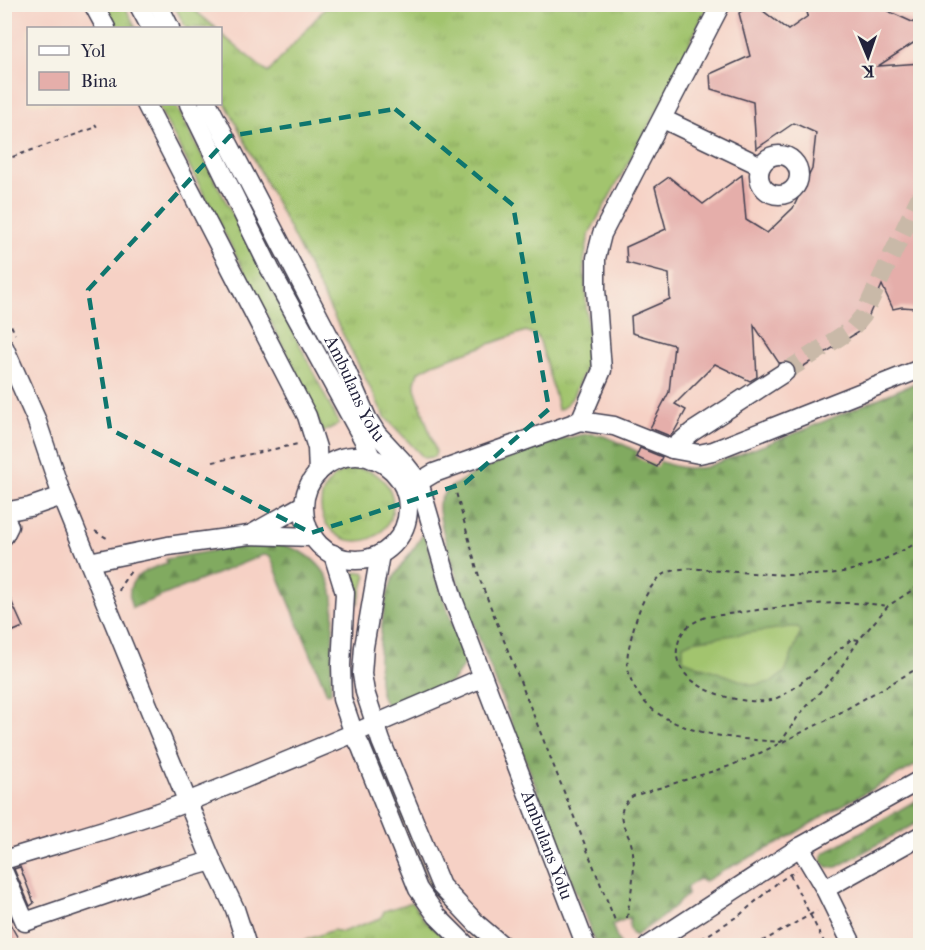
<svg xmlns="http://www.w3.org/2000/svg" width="925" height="950" font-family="'IM FELL French Canon',serif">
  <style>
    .built { fill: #f6d1c5; fill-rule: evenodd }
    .grass { fill: url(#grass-tufts); stroke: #627354; stroke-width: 1.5 }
    .forest { fill: url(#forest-firs); stroke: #52664e; stroke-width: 1.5 }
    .park { fill: #a2c46e; stroke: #627354; stroke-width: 1.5 }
    .building { fill: #e5aeaa }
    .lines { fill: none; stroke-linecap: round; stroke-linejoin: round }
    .minor-tunnel { stroke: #c9b9a8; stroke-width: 18; stroke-dasharray: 18 9; stroke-linecap: butt }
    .minor-casing { stroke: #413e4f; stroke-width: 21 }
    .path { stroke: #413e4f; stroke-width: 2; stroke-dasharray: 4.5 4.5; stroke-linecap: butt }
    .minor { stroke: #fff; stroke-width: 18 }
    .marked { fill: none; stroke: #0f766e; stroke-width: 4.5; stroke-dasharray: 12 8; stroke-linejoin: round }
    .labels { text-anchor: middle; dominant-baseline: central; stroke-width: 6; stroke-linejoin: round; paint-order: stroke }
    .street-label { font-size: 18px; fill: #22223b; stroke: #f7f3e8 }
  </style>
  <defs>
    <pattern id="grass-tufts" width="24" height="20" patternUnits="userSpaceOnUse" patternTransform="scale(1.5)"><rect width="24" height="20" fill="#a2c46e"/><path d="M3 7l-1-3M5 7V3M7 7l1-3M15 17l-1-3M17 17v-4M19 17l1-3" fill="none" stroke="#8ba860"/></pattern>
    <pattern id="forest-firs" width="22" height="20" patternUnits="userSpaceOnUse" patternTransform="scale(1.5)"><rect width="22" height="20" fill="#81aa61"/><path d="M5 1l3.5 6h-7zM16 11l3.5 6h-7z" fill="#698a51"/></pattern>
  </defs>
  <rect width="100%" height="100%" fill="#f7f3e8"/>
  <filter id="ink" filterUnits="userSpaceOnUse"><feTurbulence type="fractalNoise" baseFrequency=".0167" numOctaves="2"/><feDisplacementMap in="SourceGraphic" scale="12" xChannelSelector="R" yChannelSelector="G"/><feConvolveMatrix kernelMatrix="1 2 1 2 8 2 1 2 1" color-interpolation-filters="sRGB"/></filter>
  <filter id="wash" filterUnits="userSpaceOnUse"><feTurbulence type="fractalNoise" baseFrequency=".008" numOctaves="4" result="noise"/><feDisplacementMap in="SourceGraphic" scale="24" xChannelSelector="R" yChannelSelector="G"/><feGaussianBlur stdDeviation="1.35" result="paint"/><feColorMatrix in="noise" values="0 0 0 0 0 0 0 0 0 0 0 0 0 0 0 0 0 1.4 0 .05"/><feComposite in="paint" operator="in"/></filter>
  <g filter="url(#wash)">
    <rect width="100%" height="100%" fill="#f3dfc3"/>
    <path class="built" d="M5 5H920V945H5ZM28 28H220V104H28Z"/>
    <g class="grass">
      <path d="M106 5H124L136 28H118Z"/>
      <path d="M174 5H188L216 28H186Z"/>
      <path d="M328 5H708L660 105 589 234 584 261 589 360 572 398 564 407 558 410 557 403 540 341 537 336 526 331 433 364 418 372 415 382V388L436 452 434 457 424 458 385 417 221 94 220 33 268 73Z"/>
      <path d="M157 104H175L281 307 339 424 323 432 305 389 266 313Z"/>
      <circle cx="357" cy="505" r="36"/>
      <path d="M364 572 366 576 358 603 351 576 354 573Z"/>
      <path d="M373 746H375L429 881 446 906 488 945H481L444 907 430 887Z"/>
      <path d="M412 902 424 920 452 945H293L333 930 342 932 381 918 384 911Z"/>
    </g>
    <g class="forest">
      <path d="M920 381V763L830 812 779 843 728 868 704 882 699 879 687 887V895L662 917 635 936C628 931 629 925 630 917L612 925 620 945H596L462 593C456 575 437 521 439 504 440 496 449 488 456 484 478 469 568 432 594 434 603 435 612 439 620 443 648 456 675 473 706 467L801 431Z"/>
      <path d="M424 532 440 589 462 650 464 662 462 668 452 682 389 711C385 704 381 697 380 689 376 664 382 601 393 579 402 562 415 549 424 532Z"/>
      <path d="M256 543C276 543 288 544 305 554 338 575 334 602 333 636 332 654 331 673 331 692L327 693 270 556 263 555 132 608C122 578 143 571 167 563L166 559Z"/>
      <path d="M920 798V821L837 867 829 868 822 862V856L824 853Z"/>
    </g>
    <path class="park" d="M790 627H798L801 631 785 672 772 682 753 685 683 660V645L692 641Z"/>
    <g id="blocks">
      <g class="building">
        <path d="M752 4H754L788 30 808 16 805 4H889L888 11 921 26V38L878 66 921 63V290L915 308 902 307 893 309 882 285 863 329 796 371 794 365 790 362 779 363 754 325 757 377 750 381 715 364 675 404 686 410 674 432 670 436 650 428 669 392 674 345 632 333 631 316 670 299 669 274 627 263 626 247 666 229 655 187 669 177 703 204 742 175 746 220 767 233 793 208 812 169 816 133 794 123 756 149 753 102 711 89 710 74 750 56 739 13Z"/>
        <path d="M640 448 662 457 657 467 636 457Z"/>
        <path d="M4 585 23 627 4 635Z"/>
        <path d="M20 867 34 903 30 906 14 869Z"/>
        <path d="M4 903 12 920 9 922 19 940 14 945H4Z"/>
      </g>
    </g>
  </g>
  <g filter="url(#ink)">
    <use href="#blocks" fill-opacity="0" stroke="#413e4f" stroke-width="1.5"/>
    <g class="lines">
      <path class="minor-tunnel" d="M785 372 852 329 863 316 920 196"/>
      <defs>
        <g id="minor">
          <path d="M93 4 106 28"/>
          <path d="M138 4 151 28"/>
          <path d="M158 4 170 28"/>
          <path d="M146 104 307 416 317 448 318 473"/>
          <path d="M189 104 270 269 363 439 372 459"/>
          <path id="s1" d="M208 104 343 363 367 418 377 434 404 463 419 482 453 599 586 946"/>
          <path d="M663 119 761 166"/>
          <circle cx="779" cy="175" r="20"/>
          <path d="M4 347 36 419 62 496 89 562 212 861 235 909 247 946"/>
          <path d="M580 421 602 370 596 289V258L602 234 721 4"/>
          <path d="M672 449 692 432 785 372"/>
          <circle cx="356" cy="508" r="52"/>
          <path d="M407 495 419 482 434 473 580 421 614 426 672 449 699 454 713 451 920 369"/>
          <path d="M4 512 30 507 62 496"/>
          <path d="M4 517 9 526 4 536"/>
          <path d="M250 535 303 505"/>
          <path d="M333 554 345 593 341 665 342 699 354 734 361 747 418 889 437 916 467 946"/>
          <path d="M380 554 364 647 362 674 365 692 381 741 441 886 477 924 503 946"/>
          <path d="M89 562 168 546 249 535 313 537"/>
          <path d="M800 847 825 889 853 946"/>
          <path d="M4 860C65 841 128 825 187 802 286 762 384 721 482 678"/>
          <path d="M4 873 25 922 163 875 212 861"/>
          <path d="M825 889 920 836"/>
          <path d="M648 946 800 847 920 780"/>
        </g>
      </defs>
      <use href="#minor" class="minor-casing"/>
      <g class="path">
        <path d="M4 160 97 127 95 124"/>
        <path d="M4 309 15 334"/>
        <path d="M213 462 298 444"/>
        <path d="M454 485 480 580 616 923"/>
        <path d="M95 531 110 540"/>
        <path d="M920 541C894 556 866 569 836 573 799 578 759 573 722 571 707 570 687 566 672 571 668 572 663 575 660 577 641 594 633 628 628 652 624 678 640 703 662 716 697 737 741 739 781 742L799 715 837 673 859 640 888 606 920 585"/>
        <path d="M119 591 121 585 131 571"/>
        <path d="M859 640 852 639C831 655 795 694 771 700 741 707 672 687 677 649 680 629 689 624 706 617 761 610 833 597 888 606"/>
        <path d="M790 875 826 946"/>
        <path d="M627 918C630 893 638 868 631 843 628 833 619 822 622 811 623 805 628 800 633 796L730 766 760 753 827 720 920 667"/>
        <path d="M685 946 708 935 741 914 777 883 796 870"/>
        <path d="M754 946 817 911"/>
      </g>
      <use href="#minor" class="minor"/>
    </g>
  </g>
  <path class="marked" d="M395 109 513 205 549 409 465 483 311 533 110 429 88 290 230 136Z"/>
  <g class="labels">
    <g class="street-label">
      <text stroke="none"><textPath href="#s1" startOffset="320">Ambulans Yolu</textPath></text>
      <text stroke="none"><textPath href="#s1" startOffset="820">Ambulans Yolu</textPath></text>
    </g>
  </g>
  <rect width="925" height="950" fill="none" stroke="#f7f3e8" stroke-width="24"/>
  <rect x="27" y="27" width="195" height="78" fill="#f7f3e8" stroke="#a29fa3" stroke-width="1.5"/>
  <rect x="39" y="46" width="30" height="9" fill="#ffffff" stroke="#a29fa3" stroke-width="1.5"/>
  <text x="81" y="57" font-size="18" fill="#22223b">Yol</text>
  <rect x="39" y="72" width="30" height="18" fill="#e5aeaa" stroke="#a29fa3" stroke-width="1.5"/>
  <text x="81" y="87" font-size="18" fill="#22223b">Bina</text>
  <g transform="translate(868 57) rotate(178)" stroke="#f7f3e8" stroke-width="4.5" paint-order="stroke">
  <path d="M0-4.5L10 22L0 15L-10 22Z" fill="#22223b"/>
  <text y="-9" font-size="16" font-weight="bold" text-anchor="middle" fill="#22223b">K</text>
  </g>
</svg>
